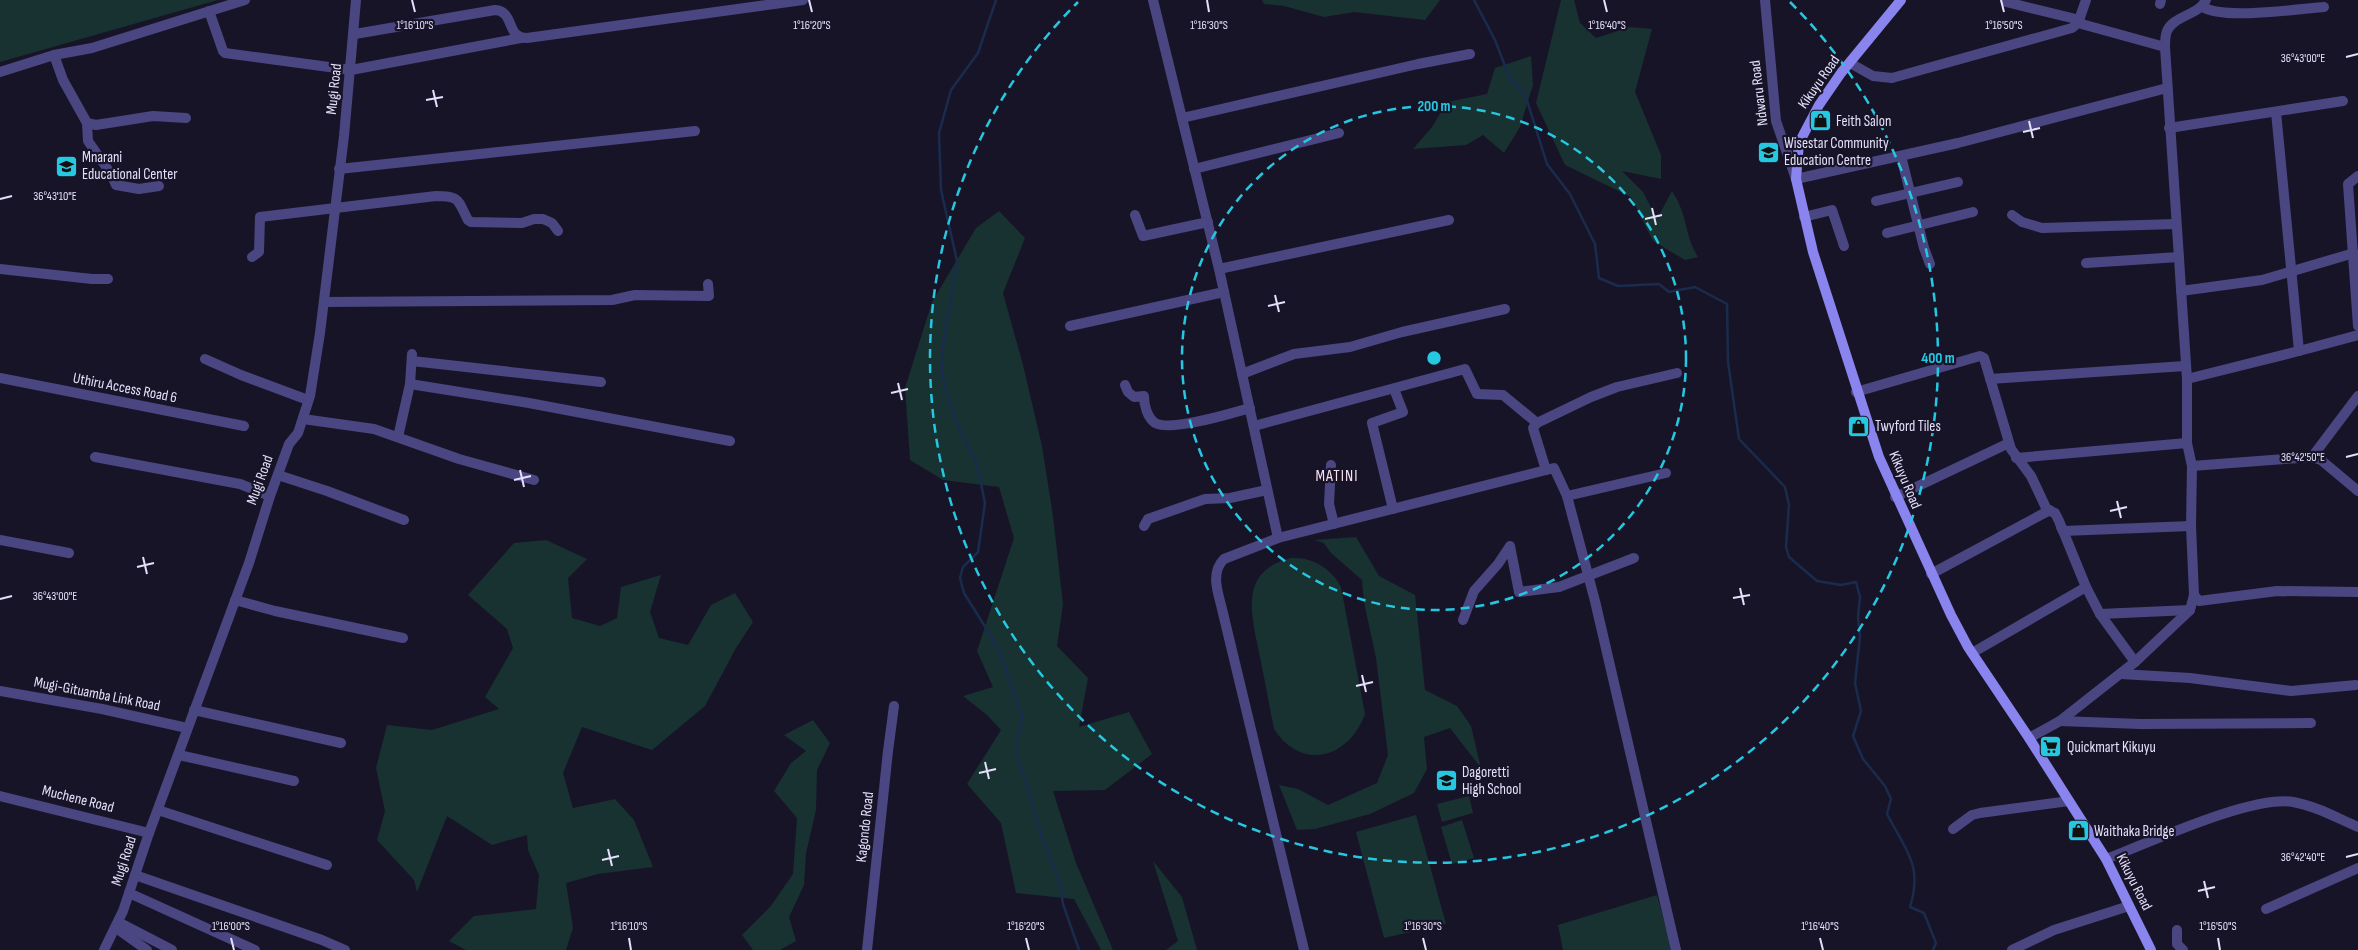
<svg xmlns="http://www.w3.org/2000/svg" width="2358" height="950" font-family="'Sofia Sans Condensed',sans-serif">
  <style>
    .green { fill: #183131 }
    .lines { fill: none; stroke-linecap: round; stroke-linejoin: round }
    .stream { stroke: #192c4d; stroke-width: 2.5 }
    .minor { stroke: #4a4681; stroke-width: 10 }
    .secondary { stroke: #8a84ee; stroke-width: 10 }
    .ticks { fill: none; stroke: #e4e0fb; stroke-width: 2 }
    .ring { fill: none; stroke: #26c8e1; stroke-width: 2.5; stroke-dasharray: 9 6 }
    .labels { text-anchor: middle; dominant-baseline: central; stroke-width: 4.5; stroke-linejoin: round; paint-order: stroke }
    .street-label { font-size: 15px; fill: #e4e0fb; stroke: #181428 }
    .poi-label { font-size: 15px; fill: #e4e0fb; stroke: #181428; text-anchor: start }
    .neighbourhood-label { font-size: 16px; letter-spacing: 1px; fill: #fbe2f1; stroke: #181428 }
    .ticks-label { font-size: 12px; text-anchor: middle; fill: #e4e0fb; stroke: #181428; stroke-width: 4.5; stroke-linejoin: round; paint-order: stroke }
    .centre { fill: #26c8e1; stroke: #181428; stroke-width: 2.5 }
    .ring-label { font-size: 15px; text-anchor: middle; font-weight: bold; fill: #26c8e1; stroke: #181428; stroke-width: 4.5; stroke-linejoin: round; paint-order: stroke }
  </style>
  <rect width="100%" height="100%" fill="#181428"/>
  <g class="green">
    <path d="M0 0H218L0 62Z"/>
    <path d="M1262 0H1440L1425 20 1354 12 1324 17 1284 6 1264 4Z"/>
    <path d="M1561 0H1574L1580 23 1596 38 1630 27 1652 29 1635 92 1661 155V179L1622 171 1643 192 1657 219 1672 191C1688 215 1684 234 1698 257L1685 260 1653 241 1631 197 1565 165 1536 103Z"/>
    <path d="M1531 56 1533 85 1520 127 1504 153 1483 135 1466 145 1413 149 1432 127 1447 102 1487 94 1495 68Z"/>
    <path d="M999 211 1025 238 1003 293 1023 365 1042 446 1053 516 1063 604 1057 646 1088 678 1079 727 1129 712 1152 754 1105 790 1053 791 1076 863 1113 950H1101L1074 899 1016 893 1001 823 967 784 1001 730 987 715 963 696 993 687 977 651 1014 538 999 487 943 480 910 460 905 388 932 302 976 228Z"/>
    <path d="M1356 537 1379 576 1415 595 1425 690 1457 706 1471 726 1481 768 1450 728 1424 737 1427 769 1414 793 1370 814 1315 829 1297 830 1279 785 1298 789 1328 805 1377 783 1388 755 1376 658 1364 602 1362 580 1331 553 1324 543 1314 540Z"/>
    <path d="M546 540 587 559 568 578 572 618 600 626 617 618 621 587 661 575 650 612 659 638 688 645 711 605 735 593 753 622 736 648 705 706 652 750 582 727 563 773 573 808 615 799 634 820 653 867 598 874 566 883 573 928 566 950H466L449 941 474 916 536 909 539 875 528 850 527 835 492 845 447 816 417 892 414 880 377 840 385 811 376 768 387 725 432 730 499 709 485 697 513 648 507 629 468 595 514 543Z"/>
    <path d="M1291 558C1313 557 1331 568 1341 587L1365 714C1349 758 1302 772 1274 729 1269 705 1265 681 1260 657 1252 617 1237 571 1291 558Z"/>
    <path d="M813 720 830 743 817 770 816 810 806 853 804 885 789 917 796 941 780 950H753L742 935 770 907 793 874 797 818 774 791 791 763 806 751 784 735Z"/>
    <path d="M1469 796 1473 813 1442 822 1437 804Z"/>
    <path d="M1416 815 1446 924 1384 938 1356 832Z"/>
    <path d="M1462 820 1474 858 1452 864 1441 827Z"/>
    <path d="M1153 861 1182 897 1197 950H1166L1178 941Z"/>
    <path d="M1657 895 1672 950H1563L1558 925Z"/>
  </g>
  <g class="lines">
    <g class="stream">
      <path d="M996 0 978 53 951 90 939 133 941 190 957 261 944 337 941 372 955 420 977 464 985 503 978 552 963 567 960 578 964 593 999 649 1022 717 1016 751 1042 838 1059 879 1063 904 1079 950"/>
      <path d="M1474 0 1495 40 1510 79 1525 94 1547 164 1570 194 1595 244 1599 278 1618 286 1659 284 1669 292 1695 287 1727 304 1728 362 1739 439 1785 487 1789 505 1786 547 1789 557 1817 581 1841 585 1856 582 1860 597 1858 617 1860 637 1855 683 1861 711 1853 736 1863 759 1885 786 1891 799 1887 814C1906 851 1923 865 1910 907L1924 913 1936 943 1933 950"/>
    </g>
    <g class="minor">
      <path d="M1153 0 1219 269 1278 538 1554 468 1567 496 1595 601 1676 950"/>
      <path d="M1765 0 1776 121 1796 179 1958 143 2167 88"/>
      <path d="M2005 0 2006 2 2080 20"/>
      <path d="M2160 4 2161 0"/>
      <path d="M2203 7C2222 20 2299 9 2324 7"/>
      <path d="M209 11 223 51 225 53 351 70 521 38"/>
      <path d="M2078 23 2086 0"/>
      <path d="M355 34 495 10C515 11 506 39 527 38L803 0"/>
      <path d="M54 55 63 80 87 123 88 141 111 174 116 185 139 189 159 186"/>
      <path d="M1850 63 1873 76 1892 78 2072 28 2078 23 2165 47"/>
      <path d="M0 72 54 55 92 48 245 0"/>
      <path d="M1182 118 1418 64 1470 54"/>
      <path d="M87 123 96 125 153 116 186 118"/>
      <path d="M2169 128 2343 101"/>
      <path d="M1901 156 1924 248 1930 264"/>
      <path d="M339 169 695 131"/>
      <path d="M1194 169 1339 133"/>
      <path d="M2358 176 2348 184 2358 326"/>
      <path d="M1876 201 1958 182"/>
      <path d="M1135 215 1143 236 1208 222"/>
      <path d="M2012 215 2022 222 2042 228 2176 224"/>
      <path d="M1804 217 1832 210 1844 246"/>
      <path d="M1887 233 1973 212"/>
      <path d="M252 257 259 252 260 217 436 196C461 196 457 200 468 220L471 222 522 223 534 219H543L552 223 558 231"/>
      <path d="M2086 263 2179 257"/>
      <path d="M0 269 92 279H108"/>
      <path d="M1219 269 1449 220"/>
      <path d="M2181 291 2262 280 2354 253"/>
      <path d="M324 302 612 300 635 295 709 296 708 284"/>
      <path d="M1070 326 1224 292"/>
      <path d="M2299 351 2358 335"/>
      <path d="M205 359 241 375 308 400"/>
      <path d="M412 361 601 382"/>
      <path d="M1242 374 1294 354 1350 347 1402 332 1505 309"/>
      <path d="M0 378 244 426"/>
      <path d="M1990 379 2185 366"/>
      <path d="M2187 379 2299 351 2276 112"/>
      <path d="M410 384 529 403 730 441"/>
      <path d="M1125 385 1128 392 1134 397 1144 396C1144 405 1147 417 1155 423 1171 432 1232 413 1250 408"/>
      <path d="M1856 392 1980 356 1984 358 2011 449 2031 476 2047 510 2055 513 2059 521 2086 587 2100 614 2135 662"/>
      <path d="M303 419 374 429 459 459 534 480"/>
      <path d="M1254 426 1465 369 1477 394 1503 395 1537 423"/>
      <path d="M398 437 410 384 412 354"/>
      <path d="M95 457 240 484 270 496"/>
      <path d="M2312 457 2358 396"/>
      <path d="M2016 458 2187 443"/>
      <path d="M1331 465 1329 504 1334 524"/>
      <path d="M2192 466 2312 457 2321 460 2358 491"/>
      <path d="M1546 470 1533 428 1537 423 1591 397 1617 387 1677 373"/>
      <path d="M278 475 327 491 404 520"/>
      <path d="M1567 496 1666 473"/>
      <path d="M1895 497 2009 443"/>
      <path d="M1393 509 1372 423 1403 412 1394 389"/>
      <path d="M1144 526 1148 519 1205 499 1230 498 1267 490"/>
      <path d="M2061 527 2063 531 2191 526"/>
      <path d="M1278 538 1224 559C1210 573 1218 592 1222 609L1304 950"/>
      <path d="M0 540 69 553"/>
      <path d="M1931 574 2050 510"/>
      <path d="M2194 595 2199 601 2277 591 2358 592"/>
      <path d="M235 600 275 611 403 638"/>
      <path d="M2100 614 2190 610"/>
      <path d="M1463 620 1474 591 1498 564 1510 546 1519 592 1559 587 1634 558"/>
      <path d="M1972 653 2086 587"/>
      <path d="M2121 674 2190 678 2291 691 2356 685"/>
      <path d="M0 691 102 709 187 728"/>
      <path d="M194 710 341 743"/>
      <path d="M2060 721 2140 724 2311 723"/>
      <path d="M2029 738 2060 721 2135 662 2190 610 2194 595 2191 526 2192 466 2187 443V379L2165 47C2165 42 2165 36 2167 31 2173 16 2199 15 2206 0"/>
      <path d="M179 755 294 781"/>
      <path d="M0 796 149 833"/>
      <path d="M158 810 327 865"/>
      <path d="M1953 829 1972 815 1980 813 2069 801"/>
      <path d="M2106 859C2149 843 2251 795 2293 802 2316 806 2337 818 2358 827"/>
      <path d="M135 875 322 940 345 950"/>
      <path d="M129 893 255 950"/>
      <path d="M2266 909 2358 868"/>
      <path d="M118 922 172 950"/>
      <path d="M116 928 147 950"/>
      <path d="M2177 930V944L2183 950"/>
      <path d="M104 950 123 911 149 833 249 563 270 496 289 444 298 433 310 396 320 333 344 136 356 0"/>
      <path d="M867 950 888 751 894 706"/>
      <path d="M2012 950 2054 930 2129 906"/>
    </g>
    <path class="secondary" d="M1901 0 1841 73 1819 105 1799 143 1796 179 1813 252 1879 457 1951 615 1968 647 2029 738 2106 859 2151 950"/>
  </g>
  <path class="ticks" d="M412 0 415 12M809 0 812 12M1207 0 1209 12M1604 0 1607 12M2001 0 2004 12M2346 57 2358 54M433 90 437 107M426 100 443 97M2029 121 2033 138M2023 132 2040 128M0 199 12 196M1652 208 1656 225M1645 219 1662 215M1275 295 1279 312M1268 306 1285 302M898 383 902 400M891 393 908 389M2346 457 2358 454M520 470 524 487M514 480 531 476M2117 501 2121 518M2110 511 2127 507M143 557 147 574M137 567 154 563M1740 588 1744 605M1733 598 1750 595M0 599 12 596M1362 675 1366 692M1356 686 1373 682M985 762 989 779M979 773 996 769M608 849 612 866M2346 857 2358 854M602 860 619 856M2204 881 2208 898M2198 891 2215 887M231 938 234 950M629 938 631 950M1026 938 1029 950M1423 938 1426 950M1820 938 1823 950M2218 938 2220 950"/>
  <g class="ring">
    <circle cx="1434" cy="358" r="252"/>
    <path d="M1790 2A504 504 0 1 1 1078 2"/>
  </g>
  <defs>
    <symbol id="shop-square" viewBox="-11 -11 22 22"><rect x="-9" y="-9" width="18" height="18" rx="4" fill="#26c8e1" stroke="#181428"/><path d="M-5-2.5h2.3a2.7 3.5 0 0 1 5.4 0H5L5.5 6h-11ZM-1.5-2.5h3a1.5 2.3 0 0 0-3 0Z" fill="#111"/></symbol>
    <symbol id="school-square" viewBox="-11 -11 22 22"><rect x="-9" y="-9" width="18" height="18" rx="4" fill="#26c8e1" stroke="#181428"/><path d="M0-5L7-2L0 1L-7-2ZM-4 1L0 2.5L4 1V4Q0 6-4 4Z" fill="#111"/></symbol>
    <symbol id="supermarket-square" viewBox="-11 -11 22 22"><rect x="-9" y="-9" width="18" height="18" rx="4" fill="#26c8e1" stroke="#181428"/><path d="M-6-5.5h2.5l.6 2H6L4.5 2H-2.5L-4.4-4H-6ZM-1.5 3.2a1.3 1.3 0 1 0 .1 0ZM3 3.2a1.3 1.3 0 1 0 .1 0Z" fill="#111"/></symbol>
  </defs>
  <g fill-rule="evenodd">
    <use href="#shop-square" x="1808" y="108" width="25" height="25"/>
    <use href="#school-square" x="1756" y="140" width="25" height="25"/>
    <use href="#school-square" x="54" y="154" width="25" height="25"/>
    <use href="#shop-square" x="1846" y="414" width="25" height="25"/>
    <use href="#supermarket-square" x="2038" y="734" width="25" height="25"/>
    <use href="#school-square" x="1434" y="768" width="25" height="25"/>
    <use href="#shop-square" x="2066" y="818" width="25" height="25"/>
  </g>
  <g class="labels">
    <g class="street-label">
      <text transform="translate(1819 82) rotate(-55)">Kikuyu Road</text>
      <text transform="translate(334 89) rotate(-84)">Mugi Road</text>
      <text transform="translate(1759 93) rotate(-97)">Ndwaru Road</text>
      <text transform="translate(125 388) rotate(11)">Uthiru Access Road 6</text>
      <text transform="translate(260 480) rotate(-70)">Mugi Road</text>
      <text transform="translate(1905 480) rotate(67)">Kikuyu Road</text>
      <text transform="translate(97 694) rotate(11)">Mugi-Gituamba Link Road</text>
      <text transform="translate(78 799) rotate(14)">Muchene Road</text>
      <text transform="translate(865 827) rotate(-84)">Kagondo Road</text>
      <text transform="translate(124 861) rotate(-72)">Mugi Road</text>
      <text transform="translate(2134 882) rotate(63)">Kikuyu Road</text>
    </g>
    <g class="poi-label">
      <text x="1836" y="121">Feith Salon</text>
      <text x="1784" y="143">Wisestar Community<tspan x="1784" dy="17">Education Centre</tspan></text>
      <text x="82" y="157">Mnarani<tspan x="82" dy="17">Educational Center</tspan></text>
      <text x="1875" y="426">Twyford Tiles</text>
      <text x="2067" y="747">Quickmart Kikuyu</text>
      <text x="1462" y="772">Dagoretti<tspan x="1462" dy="17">High School</tspan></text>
      <text x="2094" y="831">Waithaka Bridge</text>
    </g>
    <g class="neighbourhood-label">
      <text x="1337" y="476">MATINI</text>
    </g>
  </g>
  <g class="ticks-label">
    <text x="415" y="29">1°16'10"S</text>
    <text x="812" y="29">1°16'20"S</text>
    <text x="1209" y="29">1°16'30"S</text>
    <text x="1607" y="29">1°16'40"S</text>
    <text x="2004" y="29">1°16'50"S</text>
    <text x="2303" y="62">36°43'00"E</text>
    <text x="55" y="200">36°43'10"E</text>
    <text x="2303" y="461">36°42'50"E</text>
    <text x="55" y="600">36°43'00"E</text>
    <text x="2303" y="861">36°42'40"E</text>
    <text x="231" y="930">1°16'00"S</text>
    <text x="629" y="930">1°16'10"S</text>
    <text x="1026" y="930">1°16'20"S</text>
    <text x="1423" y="930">1°16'30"S</text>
    <text x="1820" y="930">1°16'40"S</text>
    <text x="2218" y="930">1°16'50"S</text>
  </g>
  <circle cx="1434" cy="358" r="8" class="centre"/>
  <g class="ring-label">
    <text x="1434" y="111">200 m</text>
    <text x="1938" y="363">400 m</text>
  </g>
</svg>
